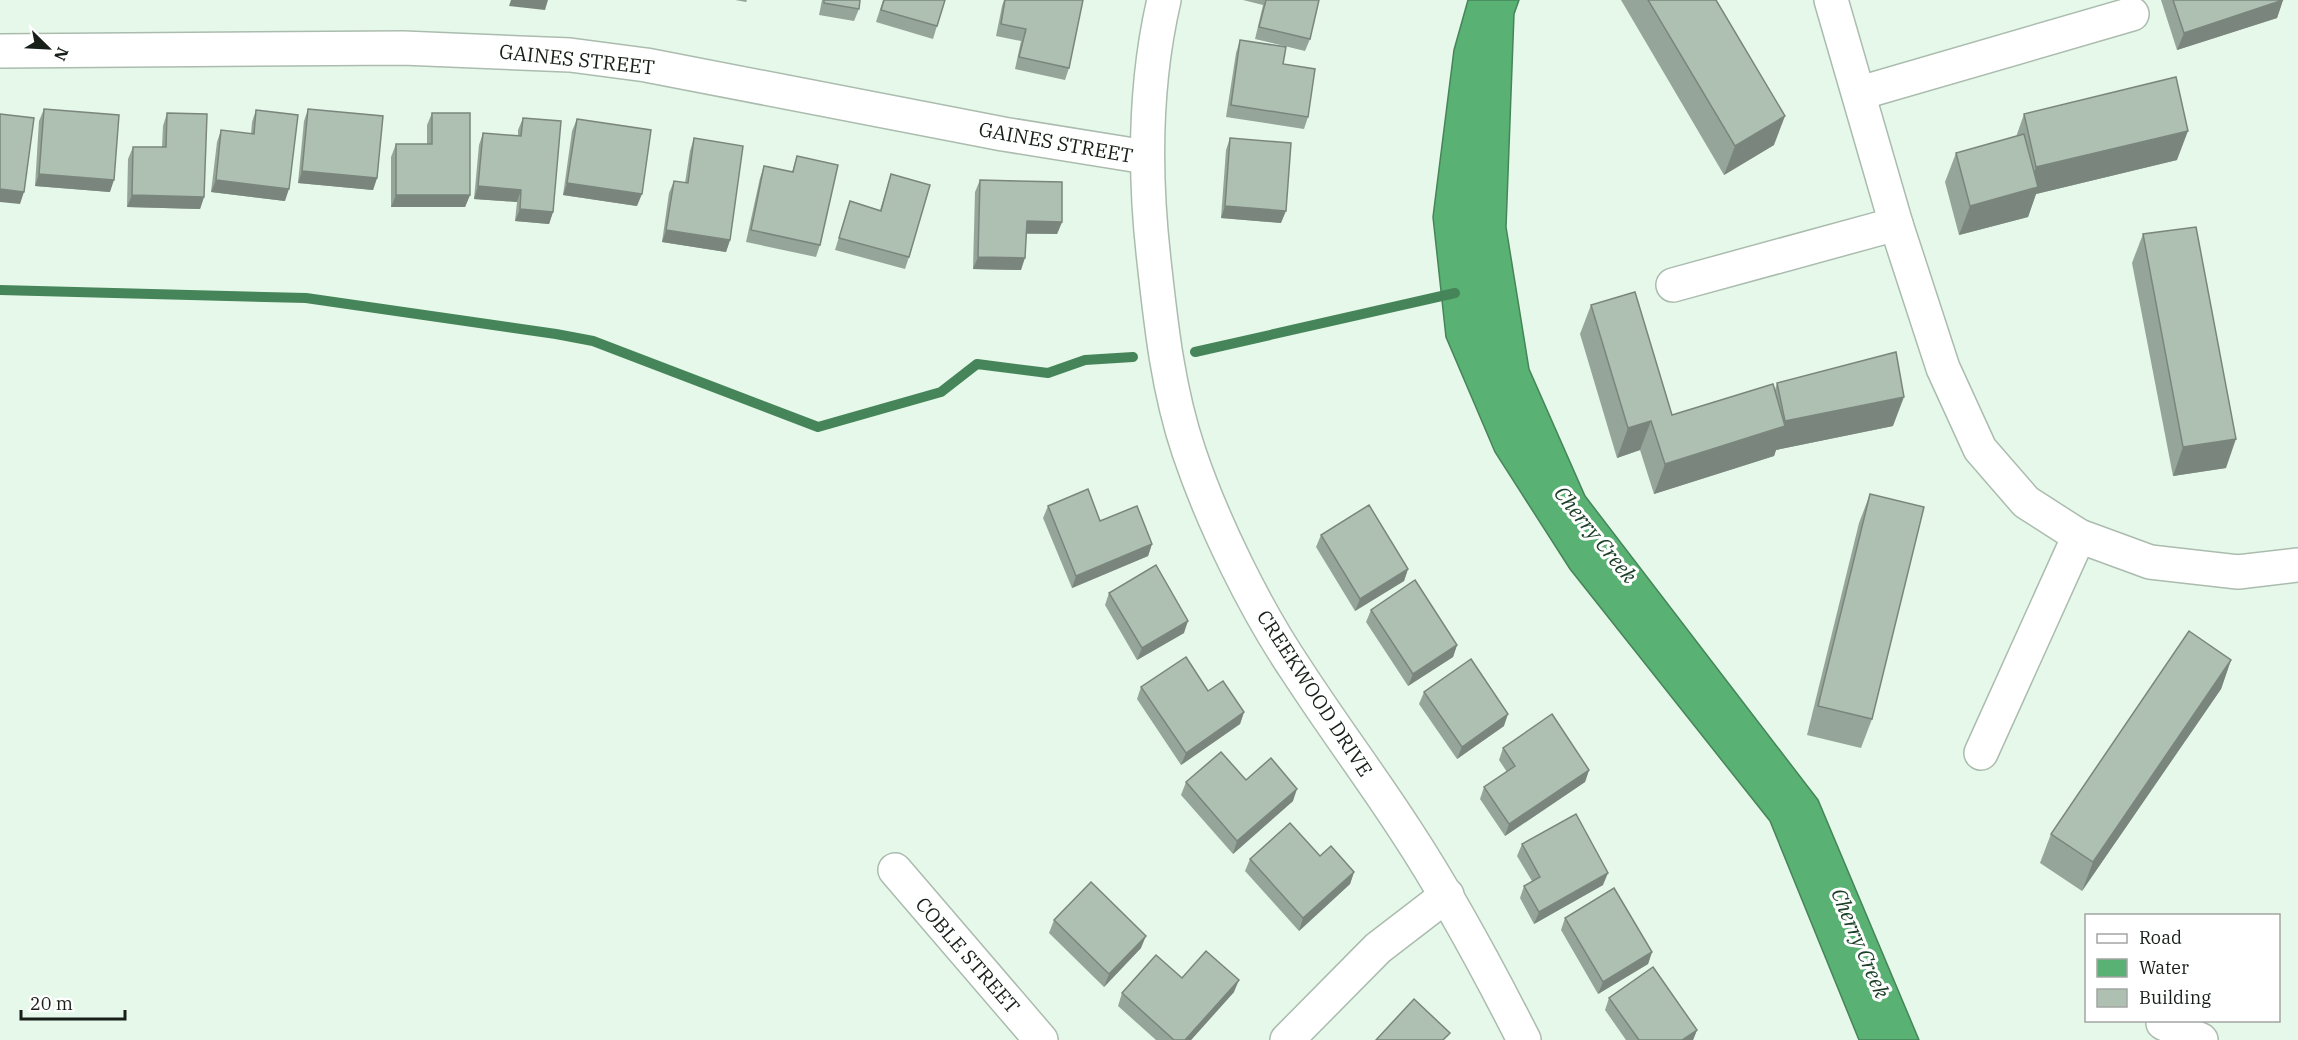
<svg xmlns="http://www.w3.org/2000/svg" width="2298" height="1040" font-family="'IBM Plex Serif',serif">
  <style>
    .water { fill: #59b174; stroke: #468559; stroke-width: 1.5 }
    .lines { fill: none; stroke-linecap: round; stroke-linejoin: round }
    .stream { stroke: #468559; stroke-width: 10 }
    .minor-casing { stroke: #abbcaf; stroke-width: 36 }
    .minor { stroke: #fff; stroke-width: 33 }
    .wall { fill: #96a599 }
    .shaded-wall { fill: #7a867d }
    .building { fill: #aec0b2; stroke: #7a867d; stroke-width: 1.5 }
    .labels { text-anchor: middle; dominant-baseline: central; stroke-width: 6; stroke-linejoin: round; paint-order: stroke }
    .street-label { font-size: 20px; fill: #181f19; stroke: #fff }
    .water-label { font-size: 21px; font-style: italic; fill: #1b4027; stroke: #fff }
  </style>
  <rect width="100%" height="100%" fill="#e5f8e9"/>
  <path class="water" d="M1468 0H1519L1514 14 1506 227 1529 369 1585 496 1818 800 1919 1040H1859L1770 821 1570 569 1495 452 1446 337 1433 217 1454 50Z"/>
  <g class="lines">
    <g class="stream">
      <path d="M0 290 306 298 556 334 593 341 818 427 941 392 977 364 1048 373 1085 360 1133 357"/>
      <path d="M1195 352 1455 293"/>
    </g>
    <defs>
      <g id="minor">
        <path d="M1164 0C1144 86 1144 174 1154 261 1161 325 1168 390 1189 452 1213 523 1255 609 1297 671 1332 725 1371 777 1406 831 1450 898 1488 969 1524 1040"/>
        <path d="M1831 0 1896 224 1943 368 1980 449 2026 502 2079 536 2150 562 2238 572 2298 565"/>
        <path d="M0 51 403 48 570 55 646 65 1003 134 1146 157"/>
        <path d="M1860 93 2132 14"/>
        <path d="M1673 285 1896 224"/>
        <path d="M1981 753 2079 536"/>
        <path d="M895 870 1041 1040"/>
        <path d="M2163 1023 2201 1040"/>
        <path d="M1287 1040 1378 948 1447 895"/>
      </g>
    </defs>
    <use href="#minor" class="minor-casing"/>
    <use href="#minor" class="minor"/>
  </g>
  <g class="wall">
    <path d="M735 0H747L746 2Z"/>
    <path d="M822 0H860L859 9 854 21 819 15Z"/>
    <path d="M883 0H945L933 39 876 22Z"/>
    <path d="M1004 0H1083L1069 68 1065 80 1015 69 1021 41 996 36 1002 6Z"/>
    <path d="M1243 0H1319L1310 39 1305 51 1255 39 1263 5Z"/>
    <path d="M1621 0H1716L1774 145 1724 175Z"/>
    <path d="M2161 0H2283L2277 18 2177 50Z"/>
    <path d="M1240 40 1283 64 1308 117 1304 129 1226 117 1236 53Z"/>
    <path d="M44 109 110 192 35 186 39 121Z"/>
    <path d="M308 109 377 178 373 190 298 183 304 121Z"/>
    <path d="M256 110 285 201 211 192 217 142 221 130 251 134 252 122Z"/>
    <path d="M167 113 204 197 200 209 127 207 128 159 133 147H162L163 126Z"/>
    <path d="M432 113 470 195 465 207H391V157L396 144H427V125Z"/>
    <path d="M2024 114 2177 160 2036 194 2028 217 1959 235 1945 182 1956 153 2016 137Z"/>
    <path d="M523 118 553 212 549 224 515 221 517 202 474 199 479 145 483 133 518 136V130Z"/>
    <path d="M577 119 637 206 563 195 572 131Z"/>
    <path d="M694 138 730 240 726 252 662 242 669 193 674 181 685 183 690 151Z"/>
    <path d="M1230 138 1281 223 1221 218 1226 150Z"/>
    <path d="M797 156 820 245 816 257 746 242 760 178 764 166 792 172Z"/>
    <path d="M891 174 909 257 905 269 835 250 850 201 880 210Z"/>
    <path d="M980 180 1062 222 1057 234H1026L1021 270 973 269 975 192Z"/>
    <path d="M2143 234 2226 468 2173 476 2132 263Z"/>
    <path d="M1591 305 1672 415 1775 390 1777 383 1893 426 1776 450 1774 456 1654 494 1640 450 1617 458 1580 334Z"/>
    <path d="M1870 494 1872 719 1861 748 1807 735 1859 523Z"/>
    <path d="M1048 506 1100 521 1152 544 1148 556 1072 588 1043 518Z"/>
    <path d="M1321 535 1408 569 1404 581 1355 611 1316 547Z"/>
    <path d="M1109 593 1184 633 1137 660 1105 605Z"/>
    <path d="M1371 610 1457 645 1453 657 1408 686 1366 622Z"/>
    <path d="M2231 660 2221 689 2082 891 2040 863 2051 834Z"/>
    <path d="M1141 687 1208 691 1244 712 1240 724 1181 765 1137 699Z"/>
    <path d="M1424 692 1504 726 1457 759 1419 704Z"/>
    <path d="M1503 748 1589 770 1585 782 1505 836 1480 799 1484 787 1507 772 1499 760Z"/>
    <path d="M1246 780 1293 801 1233 854 1181 795 1186 782Z"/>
    <path d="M1522 844 1603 885 1534 924 1520 898 1524 886 1532 881 1517 856Z"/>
    <path d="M1320 856 1354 872 1350 884 1299 931 1245 871 1250 859Z"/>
    <path d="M1565 918 1652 952 1648 964 1598 994 1561 930Z"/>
    <path d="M1054 920 1141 948 1104 987 1049 933Z"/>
    <path d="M1182 978 1234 992 1191 1040H1156L1118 1006 1122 993Z"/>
    <path d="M1609 998 1697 1030 1693 1040H1626L1605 1010Z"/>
  </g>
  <g class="shaded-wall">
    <path d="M511 0H548L545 10 509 6Z"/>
    <path d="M2283 0 2277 18 2177 50 2184 33Z"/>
    <path d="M1785 116 1774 145 1724 175 1735 146Z"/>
    <path d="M2188 131 2177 160 2036 194 2028 217 1959 235 1970 206 2028 190 2036 167Z"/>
    <path d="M302 171 377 178 373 190 298 183Z"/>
    <path d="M39 174 114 180 110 192 35 186Z"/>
    <path d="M216 180 289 189 285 201 211 192Z"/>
    <path d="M567 183 642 194 637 206 563 195Z"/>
    <path d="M478 186 521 190 517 202 474 199Z"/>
    <path d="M0 189 24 192 20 204 0 202Z"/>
    <path d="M132 195 204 197 200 209 127 207Z"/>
    <path d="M396 195H470L465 207H391Z"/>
    <path d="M1225 206 1286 211 1281 223 1221 218Z"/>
    <path d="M520 209 553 212 549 224 515 221Z"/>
    <path d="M1027 221 1062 222 1057 234 1022 233Z"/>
    <path d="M666 230 730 240 726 252 662 242Z"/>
    <path d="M978 257 1025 258 1021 270 973 269Z"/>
    <path d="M1904 397 1893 426 1776 450 1774 456 1654 494 1665 464 1783 427 1785 421Z"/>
    <path d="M1651 421 1640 450 1617 458 1628 428Z"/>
    <path d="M2236 439 2226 468 2173 476 2183 447Z"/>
    <path d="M1152 544 1148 556 1072 588 1076 576Z"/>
    <path d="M1408 569 1404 581 1355 611 1360 599Z"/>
    <path d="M1188 621 1184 633 1137 660 1142 648Z"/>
    <path d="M1457 645 1453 657 1408 686 1413 674Z"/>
    <path d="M2231 660 2221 689 2082 891 2093 862Z"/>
    <path d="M1244 712 1240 724 1181 765 1186 753Z"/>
    <path d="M1508 714 1504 726 1457 759 1462 747Z"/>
    <path d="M1589 770 1585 782 1505 836 1509 824Z"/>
    <path d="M1297 789 1293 801 1233 854 1237 841Z"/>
    <path d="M1354 872 1350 884 1299 931 1303 918Z"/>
    <path d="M1608 873 1603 885 1534 924 1539 912Z"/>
    <path d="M1146 936 1141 948 1104 987 1109 974Z"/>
    <path d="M1652 952 1648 964 1598 994 1603 982Z"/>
    <path d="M1239 980 1234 992 1191 1040H1185Z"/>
    <path d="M1697 1030 1693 1040H1682Z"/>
  </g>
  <g class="building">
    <path d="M824 0H860L859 9 824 3Z"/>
    <path d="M884 0H945L937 26 881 10Z"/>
    <path d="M1005 0H1083L1069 68 1019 57 1026 29 1001 24Z"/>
    <path d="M1266 0H1319L1310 39 1259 27Z"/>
    <path d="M1648 0H1716L1785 116 1735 146Z"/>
    <path d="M2173 0H2283L2184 33Z"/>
    <path d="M1240 40 1286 47 1283 64 1315 69 1308 117 1231 105Z"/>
    <path d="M2176 77 2188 131 2036 167 2024 114Z"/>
    <path d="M44 109 119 115 114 180 39 174Z"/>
    <path d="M308 109 383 116 377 178 302 171Z"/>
    <path d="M256 110 298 115 289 189 216 180 221 130 254 134Z"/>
    <path d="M167 113 207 114 204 197 132 195 133 147H166Z"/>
    <path d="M432 113H470V195H396V144H432Z"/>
    <path d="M0 114 34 118 24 192 0 189Z"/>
    <path d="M523 118 561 121 553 212 520 209 521 190 478 186 483 133 521 136Z"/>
    <path d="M577 119 651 130 642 194 567 183Z"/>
    <path d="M2024 134 2038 187 1970 206 1956 153Z"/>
    <path d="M694 138 743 146 730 240 666 230 674 181 688 183Z"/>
    <path d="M1230 138 1291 143 1286 211 1225 206Z"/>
    <path d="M797 156 838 165 820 245 751 230 764 166 793 172Z"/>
    <path d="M891 174 930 185 909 257 839 238 850 201 881 211Z"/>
    <path d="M980 180 1062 182V222L1027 221 1025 258 978 257Z"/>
    <path d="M2196 227 2236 439 2183 447 2143 234Z"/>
    <path d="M1635 292 1672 415 1773 384 1785 426 1665 464 1651 421 1628 428 1591 305Z"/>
    <path d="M1896 352 1904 397 1785 421 1777 383Z"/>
    <path d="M1088 489 1100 521 1137 506 1152 544 1076 576 1048 506Z"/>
    <path d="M1870 494 1924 507 1872 719 1818 706Z"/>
    <path d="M1369 505 1408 569 1360 599 1321 535Z"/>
    <path d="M1156 565 1188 621 1142 648 1109 593Z"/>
    <path d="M1415 580 1457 645 1413 674 1371 610Z"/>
    <path d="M2189 631 2231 660 2093 862 2051 834Z"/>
    <path d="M1186 657 1208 691 1223 681 1244 712 1186 753 1141 687Z"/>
    <path d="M1471 659 1508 714 1462 747 1424 692Z"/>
    <path d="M1552 714 1589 770 1509 824 1484 787 1515 766 1503 748Z"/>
    <path d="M1221 752 1246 780 1271 758 1297 789 1237 841 1186 782Z"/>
    <path d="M1576 814 1608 873 1539 912 1524 886 1540 877 1522 844Z"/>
    <path d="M1290 823 1320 856 1331 846 1354 872 1303 918 1250 859Z"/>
    <path d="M1091 882 1146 936 1109 974 1054 920Z"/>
    <path d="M1614 888 1652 952 1603 982 1565 918Z"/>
    <path d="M1206 951 1239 980 1185 1040H1174L1122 993 1156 955 1182 978Z"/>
    <path d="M1653 967 1697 1030 1682 1040H1639L1609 998Z"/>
    <path d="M1414 999 1450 1033 1443 1040H1376Z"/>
  </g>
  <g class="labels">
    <g class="street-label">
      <text transform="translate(577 59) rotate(6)">GAINES STREET</text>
      <text transform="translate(1056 142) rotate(10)">GAINES STREET</text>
      <text transform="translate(1315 693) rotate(57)">CREEKWOOD DRIVE</text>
      <text transform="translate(968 955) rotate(49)">COBLE STREET</text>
    </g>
    <g class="water-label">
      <text transform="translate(1596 534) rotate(51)">Cherry Creek</text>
      <text transform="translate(1861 943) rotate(67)">Cherry Creek</text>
    </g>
  </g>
  <rect x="2085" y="914" width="195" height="108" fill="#ffffff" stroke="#a3a5a3" stroke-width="1.5"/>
  <rect x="2097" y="934" width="30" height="9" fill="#ffffff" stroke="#a3a5a3" stroke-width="1.5"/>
  <text x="2139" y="944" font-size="18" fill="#181f19">Road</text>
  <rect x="2097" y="959" width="30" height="18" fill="#59b174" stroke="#a3a5a3" stroke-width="1.5"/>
  <text x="2139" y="974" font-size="18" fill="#181f19">Water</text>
  <rect x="2097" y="989" width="30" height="18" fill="#aec0b2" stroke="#a3a5a3" stroke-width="1.5"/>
  <text x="2139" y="1004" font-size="18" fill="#181f19">Building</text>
  <g transform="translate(48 48) rotate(114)" stroke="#ffffff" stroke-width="4.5" paint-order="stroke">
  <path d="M0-4.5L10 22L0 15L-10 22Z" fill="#181f19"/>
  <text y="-9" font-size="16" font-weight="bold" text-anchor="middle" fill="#181f19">N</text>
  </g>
  <path d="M21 1010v9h104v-9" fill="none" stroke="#181f19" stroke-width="3"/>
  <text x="30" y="1010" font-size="18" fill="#181f19" stroke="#ffffff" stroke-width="4.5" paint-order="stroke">20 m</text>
</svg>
